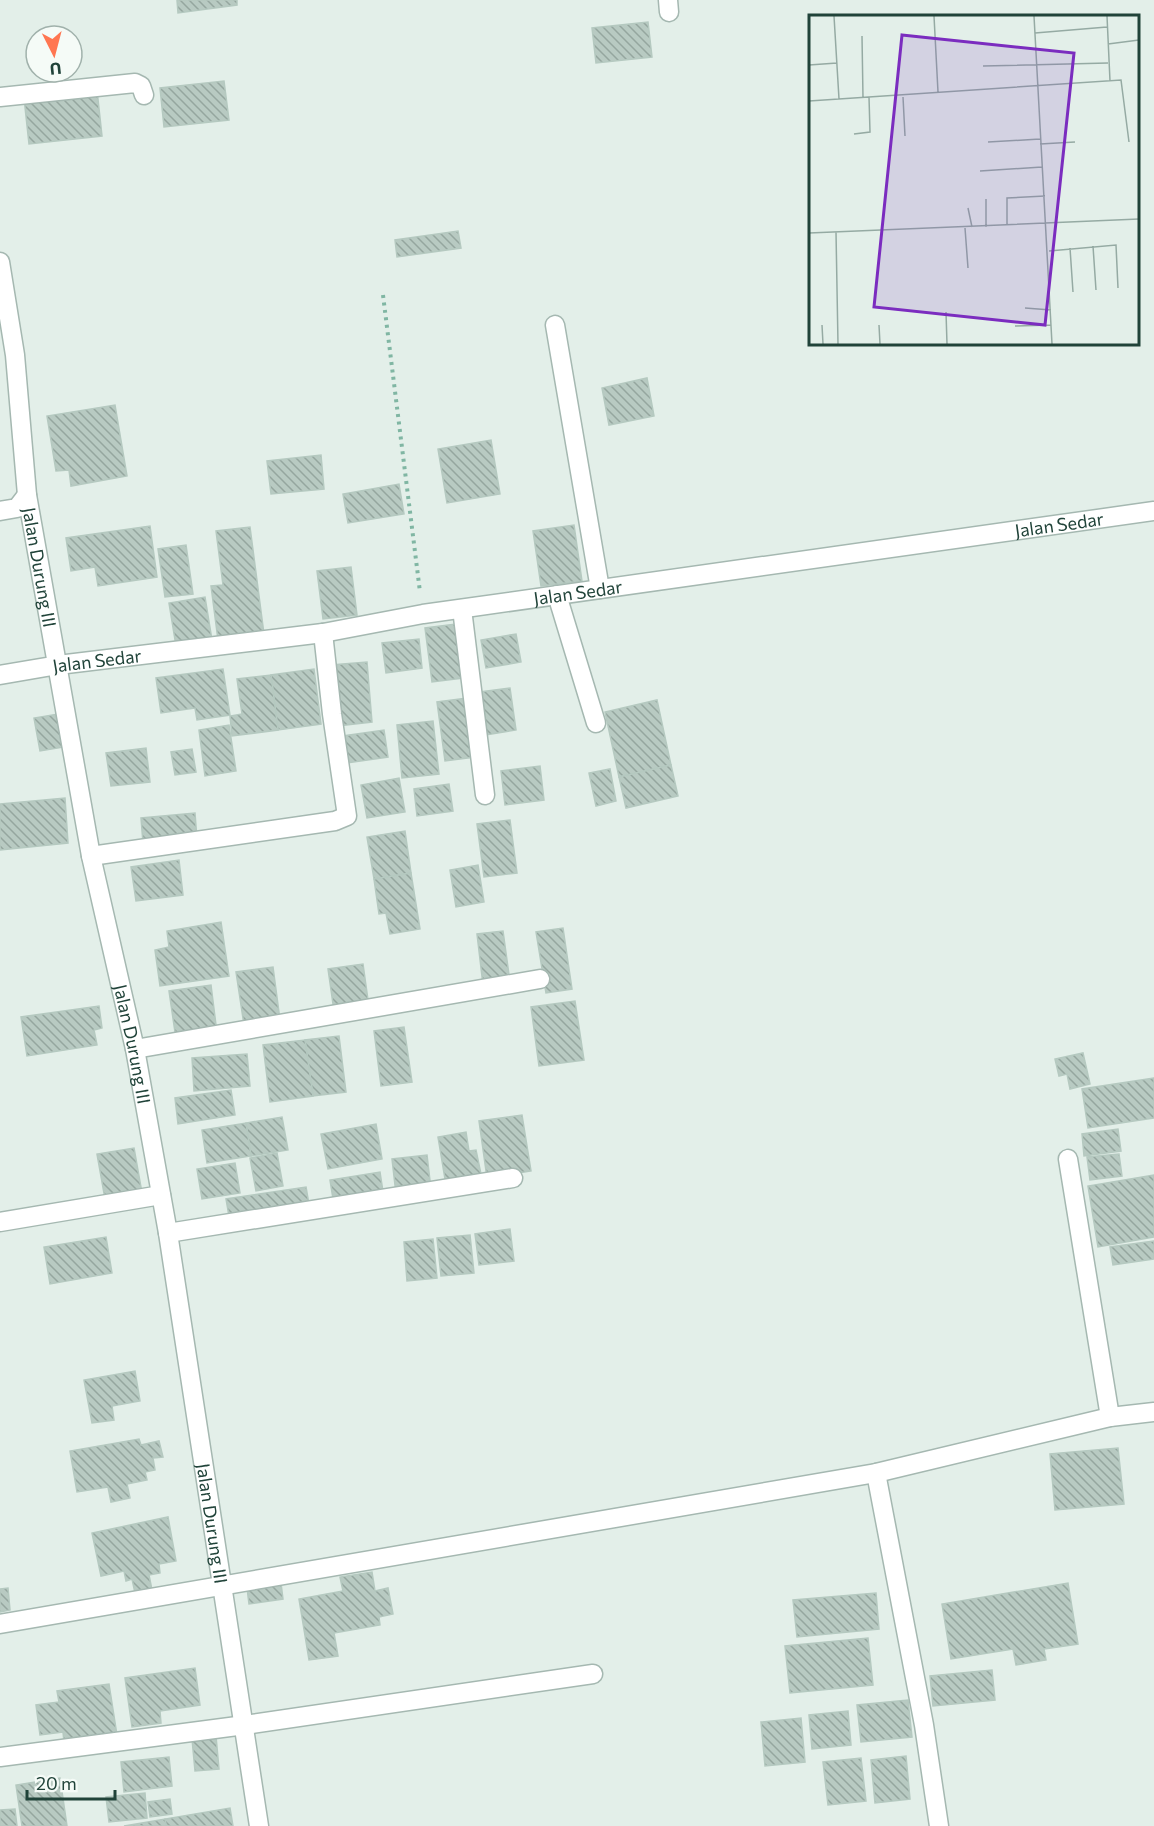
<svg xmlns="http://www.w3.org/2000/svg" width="1154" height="1826" font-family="Commissioner,sans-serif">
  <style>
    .building { fill: url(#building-back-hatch); stroke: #b5c9c0; stroke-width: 1.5 }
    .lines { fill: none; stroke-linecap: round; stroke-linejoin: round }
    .minor-casing { stroke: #a5b8b1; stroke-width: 21 }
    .path { stroke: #80b6a3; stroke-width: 4; stroke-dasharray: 3 4.5; stroke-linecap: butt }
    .minor { stroke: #fff; stroke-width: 18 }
    .labels { text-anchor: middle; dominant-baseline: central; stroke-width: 5; stroke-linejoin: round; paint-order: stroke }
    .street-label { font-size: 18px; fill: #204339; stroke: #f5fbf7 }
    .inset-road { fill: none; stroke: #95aaa3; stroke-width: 1.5 }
    .view { fill: #7b2cbf; fill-opacity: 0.15; stroke: #7b2cbf; stroke-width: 3 }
    .inset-edge { fill: none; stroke: #204339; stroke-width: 3 }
  </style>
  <defs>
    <pattern id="building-back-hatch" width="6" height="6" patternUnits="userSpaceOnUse" patternTransform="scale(1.5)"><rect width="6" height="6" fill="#b8cac2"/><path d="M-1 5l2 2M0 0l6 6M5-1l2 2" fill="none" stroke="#95a69f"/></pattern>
  </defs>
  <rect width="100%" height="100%" fill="#e3efe9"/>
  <g class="building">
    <path d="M177 0H237V5L178 13Z"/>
    <path d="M648 22 652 57 596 63 592 28Z"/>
    <path d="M224 81 229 120 164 127 160 88Z"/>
    <path d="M97 90 102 136 29 144 24 98Z"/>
    <path d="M458 231 461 248 397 257 395 240Z"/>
    <path d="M647 378 654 416 609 425 602 388Z"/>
    <path d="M115 405 127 476 71 486 69 470 56 471 47 416Z"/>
    <path d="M491 440 500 494 447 503 438 449Z"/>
    <path d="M321 455 324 489 271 494 267 461Z"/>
    <path d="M399 484 404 514 348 523 343 494Z"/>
    <path d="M574 525 582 581 541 586 533 531Z"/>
    <path d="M150 526 157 577 98 586 95 567 71 571 66 538Z"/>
    <path d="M250 527 264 634 218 640 211 586 223 585 216 531Z"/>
    <path d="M186 545 193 594 165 597 158 549Z"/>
    <path d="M351 567 357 615 323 619 317 571Z"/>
    <path d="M205 597 212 640 176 646 169 603Z"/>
    <path d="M456 624 463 678 432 682 425 628Z"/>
    <path d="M516 634 521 662 486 668 481 640Z"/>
    <path d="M419 639 422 668 386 673 382 643Z"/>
    <path d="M367 662 372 722 338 726 331 665Z"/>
    <path d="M223 669 230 715 197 720 195 708 161 713 156 678Z"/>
    <path d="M314 669 321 724 278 730 271 675Z"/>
    <path d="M271 675 278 730 232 736 230 716 242 714 237 679Z"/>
    <path d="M510 688 516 730 486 735 480 692Z"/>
    <path d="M467 698 475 757 445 761 437 702Z"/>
    <path d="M657 700 671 765 619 777 605 712Z"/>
    <path d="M58 714 64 747 40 751 34 718Z"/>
    <path d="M433 721 439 774 402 778 397 725Z"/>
    <path d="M229 725 236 771 205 776 199 730Z"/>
    <path d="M384 730 388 757 347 763 343 736Z"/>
    <path d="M146 748 150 782 111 786 106 753Z"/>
    <path d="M192 749 196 772 175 775 171 752Z"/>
    <path d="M671 765 678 796 626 808 619 777Z"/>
    <path d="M540 766 544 800 505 805 501 771Z"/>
    <path d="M610 769 616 801 596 806 589 773Z"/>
    <path d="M399 778 405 812 367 818 361 785Z"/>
    <path d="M449 784 453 811 417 816 414 789Z"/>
    <path d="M65 798 68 843 0 850V804Z"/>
    <path d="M195 813 197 839 143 843 141 818Z"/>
    <path d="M510 820 517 873 484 877 477 824Z"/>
    <path d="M405 831 411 873 374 879 367 837Z"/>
    <path d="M179 860 183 895 136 901 131 867Z"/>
    <path d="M478 865 484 902 456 907 450 870Z"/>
    <path d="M411 873 420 929 390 934 386 913 379 914 374 879Z"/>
    <path d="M221 922 229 976 160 986 155 950 169 947 167 931Z"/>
    <path d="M563 928 572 989 546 993 536 932Z"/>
    <path d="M503 931 510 982 483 985 477 934Z"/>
    <path d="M363 964 369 1007 334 1011 328 969Z"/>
    <path d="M273 967 280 1020 244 1025 236 972Z"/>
    <path d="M211 985 217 1033 176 1039 169 991Z"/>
    <path d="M575 1001 584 1060 539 1066 531 1007Z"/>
    <path d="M99 1006 102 1028 94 1030 97 1045 27 1056 21 1017Z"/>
    <path d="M404 1027 412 1082 381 1086 374 1031Z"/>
    <path d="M339 1036 346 1092 313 1096 305 1040Z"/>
    <path d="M305 1040 313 1096 270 1102 263 1045Z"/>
    <path d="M1083 1053 1090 1084 1070 1089 1067 1074 1059 1076 1055 1059Z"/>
    <path d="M247 1054 250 1086 194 1091 192 1058Z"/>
    <path d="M1154 1078V1118L1088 1128 1082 1089Z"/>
    <path d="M231 1090 235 1115 178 1124 175 1098Z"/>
    <path d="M522 1115 531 1171 487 1178 479 1121Z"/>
    <path d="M282 1117 288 1150 251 1156 246 1123Z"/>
    <path d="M246 1123 251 1156 207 1163 202 1130Z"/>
    <path d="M376 1124 382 1159 328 1169 321 1134Z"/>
    <path d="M1118 1129 1121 1151 1084 1156 1082 1134Z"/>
    <path d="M466 1132 469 1151 476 1150 482 1179 446 1185 438 1137Z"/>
    <path d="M134 1148 142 1193 105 1199 97 1154Z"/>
    <path d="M277 1153 283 1186 256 1191 250 1158Z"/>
    <path d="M1119 1154 1122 1176 1090 1180 1087 1157Z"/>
    <path d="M427 1155 431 1189 396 1194 392 1159Z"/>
    <path d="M235 1163 240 1193 202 1199 197 1169Z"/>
    <path d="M380 1172 384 1198 334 1205 330 1180Z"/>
    <path d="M1154 1175V1237L1098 1247 1088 1186Z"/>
    <path d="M306 1187 310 1210 230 1222 226 1199Z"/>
    <path d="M510 1229 514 1261 479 1265 475 1234Z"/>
    <path d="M470 1235 474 1273 441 1276 437 1238Z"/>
    <path d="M106 1237 112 1273 50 1284 44 1247Z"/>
    <path d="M433 1239 437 1278 407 1281 404 1242Z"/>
    <path d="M1154 1241V1259L1113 1265 1110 1247Z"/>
    <path d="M135 1371 140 1401 112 1406 114 1420 92 1423 84 1380Z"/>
    <path d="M139 1439 141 1445 159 1441 163 1457 153 1458 155 1470 145 1472 147 1480 127 1484 130 1498 111 1502 108 1487 77 1492 70 1451Z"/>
    <path d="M1118 1448 1124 1504 1055 1510 1050 1454Z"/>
    <path d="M168 1517 176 1561 159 1564 160 1573 149 1575 152 1590 135 1593 132 1579 126 1581 124 1571 101 1576 92 1533Z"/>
    <path d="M372 1572 375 1591 388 1588 393 1614 379 1617 380 1625 334 1633 338 1656 309 1660 299 1599 343 1591 340 1577Z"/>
    <path d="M281 1583 283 1599 249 1604 247 1588Z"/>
    <path d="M1068 1583 1078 1644 1044 1649 1046 1660 1016 1665 1013 1649 951 1659 942 1604Z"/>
    <path d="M8 1588 10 1610 0 1612V1589Z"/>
    <path d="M876 1593 879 1629 797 1637 793 1600Z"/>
    <path d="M868 1638 873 1685 790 1693 785 1646Z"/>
    <path d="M195 1668 200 1705 160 1711 161 1723 132 1727 125 1678Z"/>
    <path d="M992 1670 995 1700 933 1706 930 1676Z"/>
    <path d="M109 1684 117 1735 64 1742 63 1732 40 1735 36 1705 59 1702 57 1691Z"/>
    <path d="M908 1700 912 1737 861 1742 857 1705Z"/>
    <path d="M848 1711 851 1745 812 1749 809 1715Z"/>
    <path d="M801 1718 805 1762 765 1766 761 1722Z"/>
    <path d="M216 1736 219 1769 195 1771 192 1739Z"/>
    <path d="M906 1756 910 1799 875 1803 871 1760Z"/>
    <path d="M169 1757 172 1786 124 1792 121 1762Z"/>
    <path d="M861 1758 866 1801 828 1805 823 1762Z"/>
    <path d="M60 1778 67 1826H22L16 1785Z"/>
    <path d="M145 1793 147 1818 109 1822 106 1797Z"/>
    <path d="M170 1799 172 1814 150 1817 148 1802Z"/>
    <path d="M230 1808 233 1826H166L165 1819Z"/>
    <path d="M15 1809 17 1826H0V1810Z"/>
    <path d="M165 1819 166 1826H124Z"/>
  </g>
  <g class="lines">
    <defs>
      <g id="minor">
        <path d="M668 0 669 12"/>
        <path d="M0 97 135 83 141 86 144 95"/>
        <path id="s1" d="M0 262 15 355 27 495 91 856 135 1049 168 1233 259 1826"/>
        <path d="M555 325 600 589"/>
        <path d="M0 511 17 508 27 495"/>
        <path d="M557 595 596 723"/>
        <path d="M462 609 485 795"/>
        <path id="s2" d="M0 675 58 665 323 633 423 614 1154 511"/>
        <path d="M91 856 335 821 347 816 332 714 323 633"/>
        <path d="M135 1049 540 979"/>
        <path d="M1068 1159 1110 1417"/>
        <path d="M0 1222 161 1195"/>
        <path d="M168 1233 513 1178"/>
        <path d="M876 1473 924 1725 939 1826"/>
        <path d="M0 1624 876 1473 1110 1417 1154 1412"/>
        <path d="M0 1757 245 1725 593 1674"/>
      </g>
    </defs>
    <use href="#minor" class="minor-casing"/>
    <path class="path" d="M383 295 420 592"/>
    <use href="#minor" class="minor"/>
  </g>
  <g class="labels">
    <g class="street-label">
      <text stroke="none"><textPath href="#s2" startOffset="1070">Jalan Sedar</textPath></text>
      <text stroke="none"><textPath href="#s1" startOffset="308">Jalan Durung III</textPath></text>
      <text stroke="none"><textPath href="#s2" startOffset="584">Jalan Sedar</textPath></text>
      <text stroke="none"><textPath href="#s2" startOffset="98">Jalan Sedar</textPath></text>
      <text stroke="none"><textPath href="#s1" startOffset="794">Jalan Durung III</textPath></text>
      <text stroke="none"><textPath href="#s1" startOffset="1280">Jalan Durung III</textPath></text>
    </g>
  </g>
  <g transform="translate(809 15)">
    <rect width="330" height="330" fill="#e3efe9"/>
    <path class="inset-road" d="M25 1 30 84M125 1 129 77M225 1 243 329M298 1 301 66M226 18 298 12M53 21 54 83M299 29 330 25M0 50 28 48M174 51 299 48M94 82 96 121M0 86 312 65 320 127M45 119 61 117 60 82M179 127 231 124M231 129 266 127M171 156 233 152M177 184V212M159 193 163 212M198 210V183L236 181M156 213 159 253M27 217 29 329M0 218 330 204M284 231 287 275M261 233 264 277M240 236 307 230 309 273M216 293 242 295M137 297 138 329M13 310 14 329M70 310 71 329M206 311 242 310"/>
    <path class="view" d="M93 20 265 38 236 310 65 292Z"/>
    <rect width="330" height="330" class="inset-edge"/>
  </g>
  <g transform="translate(54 54) rotate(174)"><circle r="28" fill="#f5fbf7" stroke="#a0b1ab" stroke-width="1.5"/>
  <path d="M0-4.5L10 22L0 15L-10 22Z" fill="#ff7651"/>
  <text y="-9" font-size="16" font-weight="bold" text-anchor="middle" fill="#204339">U</text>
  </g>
  <path d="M27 1790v9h88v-9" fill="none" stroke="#204339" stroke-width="3"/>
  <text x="36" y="1790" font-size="18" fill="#204339" stroke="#f5fbf7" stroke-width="4.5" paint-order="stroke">20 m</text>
</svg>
